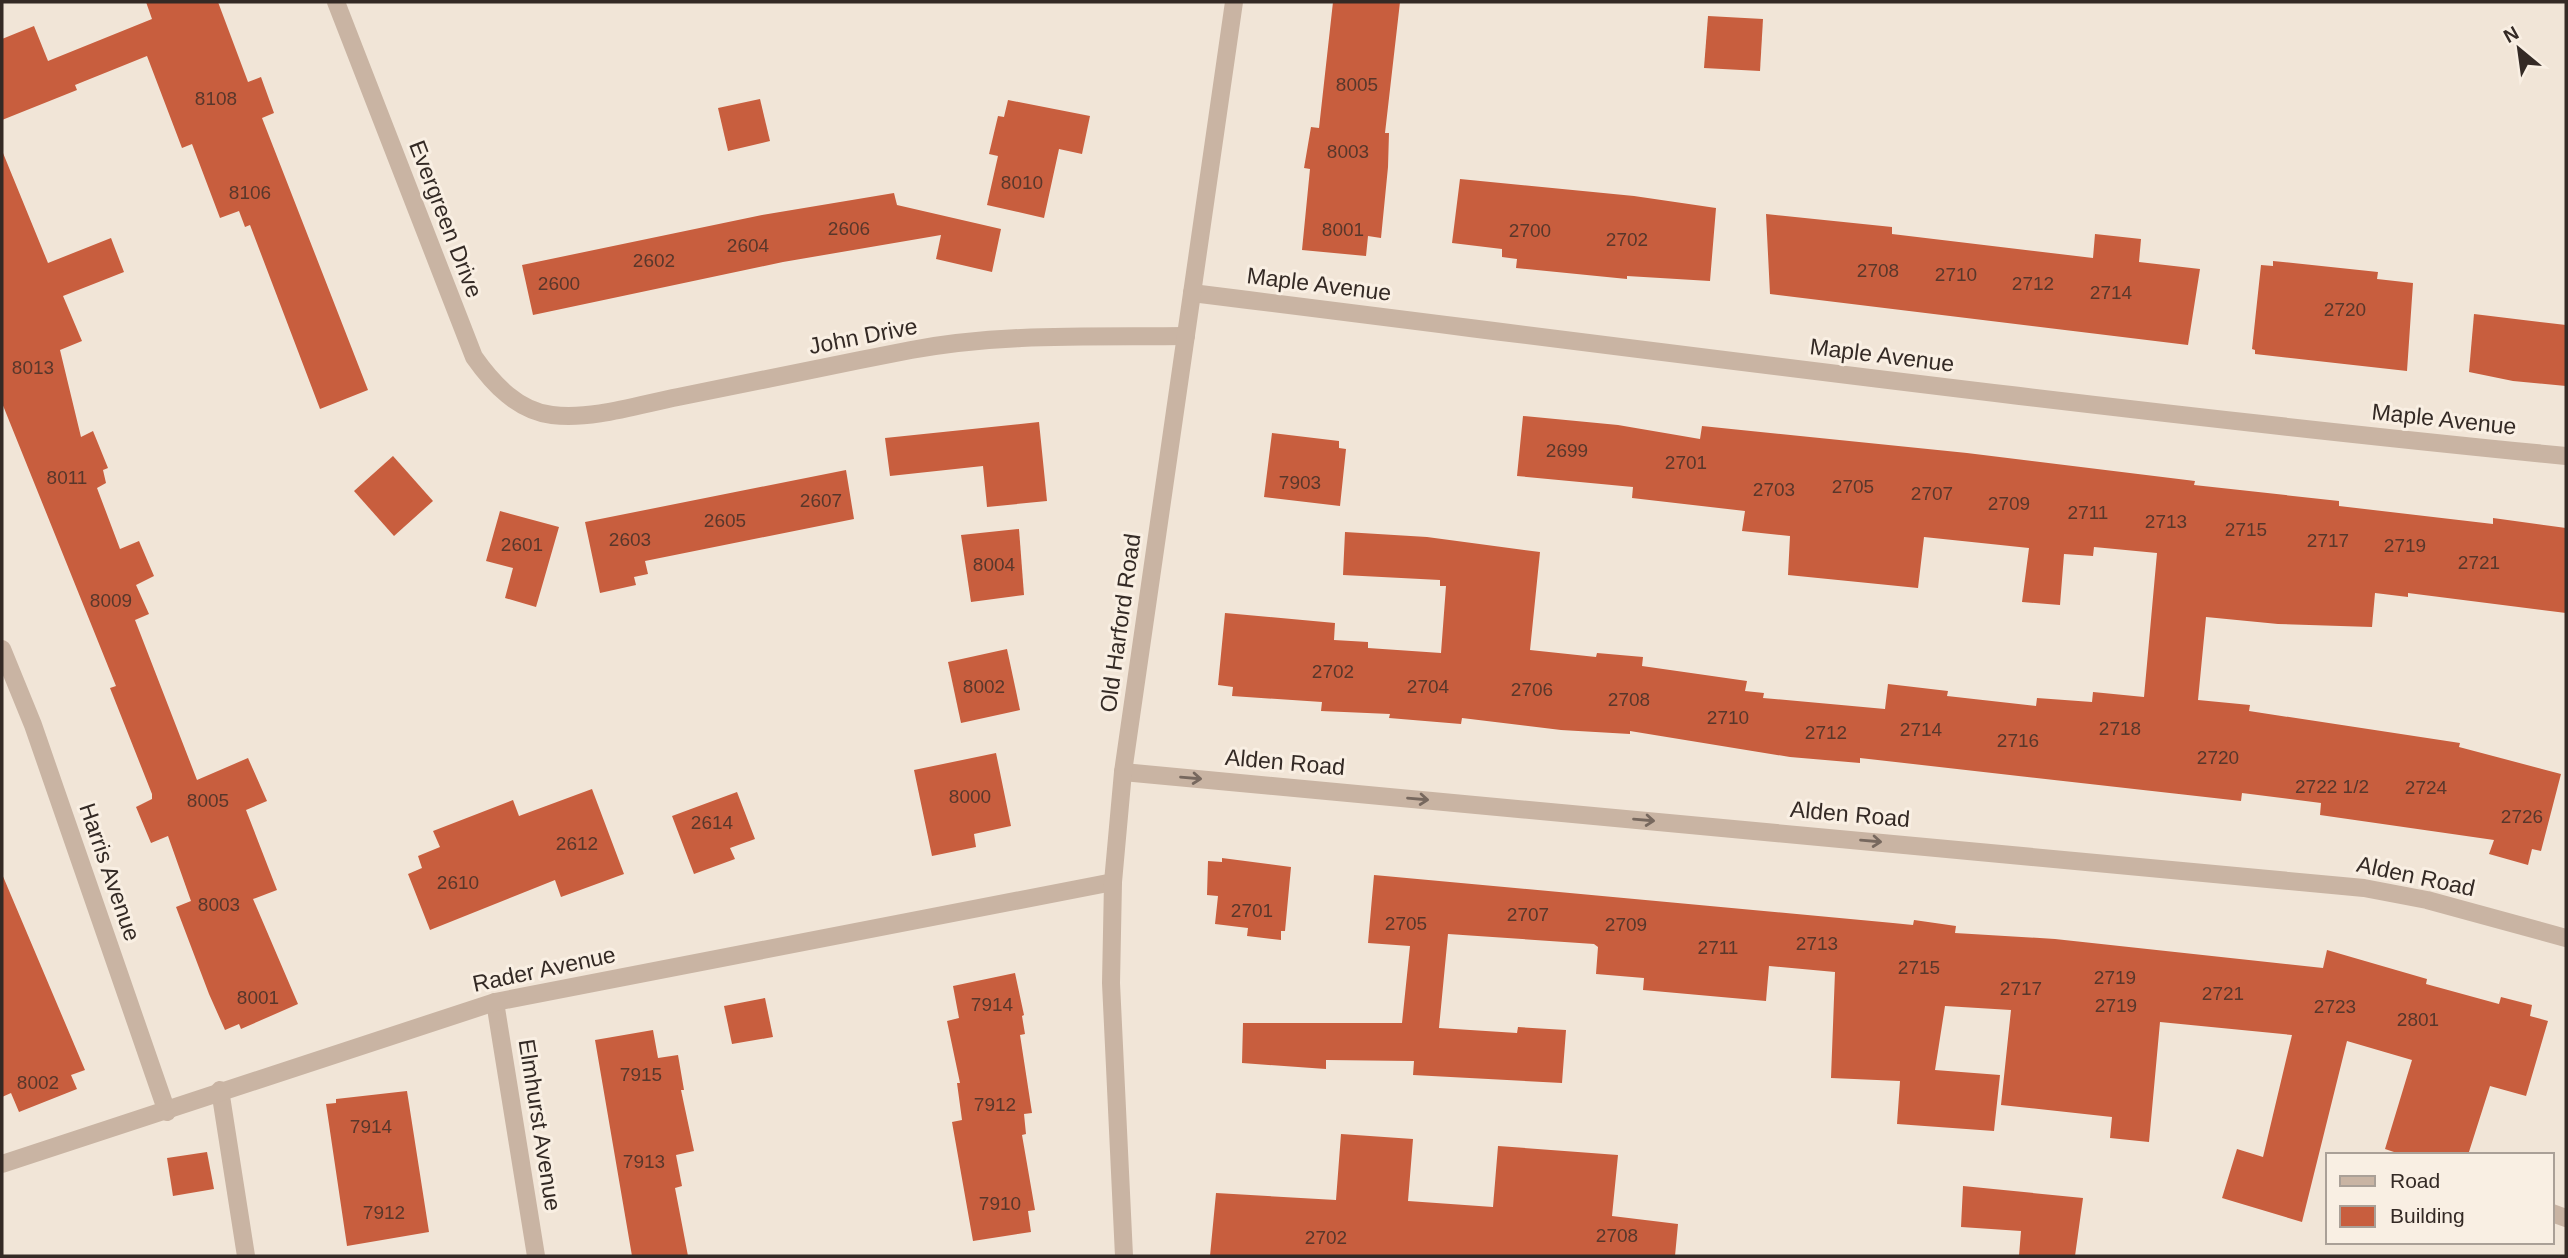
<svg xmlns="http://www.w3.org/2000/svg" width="2568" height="1258" font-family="Helvetica,sans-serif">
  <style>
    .building { fill: #c85e3e }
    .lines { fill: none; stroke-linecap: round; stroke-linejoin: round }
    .service { stroke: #c9b4a3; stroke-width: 18 }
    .minor { stroke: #c9b4a3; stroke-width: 18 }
    .tertiary { stroke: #c9b4a3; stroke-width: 18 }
    .oneway { stroke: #77685e }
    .labels { text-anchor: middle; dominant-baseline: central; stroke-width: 6; stroke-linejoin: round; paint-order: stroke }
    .number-label { font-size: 19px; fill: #59372b }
    .street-label { font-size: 23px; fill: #342a25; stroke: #f9efe3 }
  </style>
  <rect width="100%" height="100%" fill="#f1e5d7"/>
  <g class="building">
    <path d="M146 2H218L248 82 261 77 274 113 262 118 368 390 320 409 250 225 245 227 239 211 220 218 192 144 182 148 147 56 75 85 77 90 2 120V39L34 26 48 61 152 19Z"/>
    <path d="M1333 2H1400L1385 133H1389L1388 167 1381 238 1368 236 1366 256 1302 250 1310 169 1304 168 1311 127 1319 128Z"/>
    <path d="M1708 16 1763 19 1760 71 1704 68Z"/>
    <path d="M760 99 770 141 728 151 718 108Z"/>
    <path d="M1008 100 1090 116 1082 154 1059 149 1044 218 987 205 998 156 989 154 998 116 1004 117Z"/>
    <path d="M3 153 48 263 111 238 124 272 63 296 82 341 60 350 81 437 93 431 108 468 103 470 106 483 97 488 120 549 139 541 154 576 136 585 149 614 135 620 197 780 248 758 267 801 246 810 277 890 253 899 298 1004 241 1029 239 1024 225 1030 209 994 176 907 191 901 168 836 151 843 136 807 152 799V794L110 688 116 686 2 403Z"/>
    <path d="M1460 179 1634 196 1716 208 1710 281 1627 276V279L1516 268 1517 259 1502 257V249L1452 243Z"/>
    <path d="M894 193 897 205 1001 229 992 272 936 259 941 235 783 262 533 315 522 265 762 215Z"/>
    <path d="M1766 214 1892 227V234L2093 258 2095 234 2141 239 2139 262 2200 269 2188 345 1770 294Z"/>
    <path d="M2273 261 2378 272 2377 279 2413 283 2407 371 2255 354V350L2252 349 2261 265 2273 266Z"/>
    <path d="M2474 314 2566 325V386L2513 381 2469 372Z"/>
    <path d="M1523 416 1618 425 1700 439 1702 426 1967 453 2195 481 2194 485 2339 501V506L2493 524V518L2566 528V613L2408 593V597L2375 593 2372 627 2278 624 2206 617 2198 700 2250 705 2249 711 2460 743 2459 747 2561 774 2541 851 2532 849 2528 865 2489 854 2494 840 2320 815 2321 803 2242 793 2241 801 1860 758V763L1790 757 1630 731V734L1561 730 1462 718 1461 724 1389 718 1390 714 1321 711 1322 702 1232 696 1233 687 1218 685 1225 613 1335 623 1334 640 1368 642V648L1441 653 1446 586H1440V580L1343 575 1345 532 1427 537 1540 552 1530 650 1596 657 1597 653 1643 657 1642 666 1747 681 1745 691 1764 693 1763 698 1885 709 1888 684 1948 691 1947 696 2036 706 2037 698 2092 702 2093 692 2144 697 2157 553 2094 547 2093 556 2064 554 2060 605 2022 602 2029 548 1924 537 1918 588 1788 575 1790 536 1742 531 1745 511 1632 498 1633 487 1517 476Z"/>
    <path d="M1039 422 1047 501 987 507 983 466 890 476 885 438Z"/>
    <path d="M1272 433 1339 441V448L1346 449 1340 506 1264 497Z"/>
    <path d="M393 456 433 501 394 536 354 491Z"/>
    <path d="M846 470 854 519 645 561 648 574 634 577 636 585 600 593 585 522Z"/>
    <path d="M500 511 559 527 536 607 505 598 513 568 486 561Z"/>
    <path d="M1019 529 1024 595 971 602 961 535Z"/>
    <path d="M1007 649 1020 710 961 723 948 662Z"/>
    <path d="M996 753 1011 826 974 834 976 847 932 856 914 770Z"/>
    <path d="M592 789 624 874 561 897 555 880 430 930 408 874 422 868 418 856 440 847 433 831 513 800 519 816Z"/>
    <path d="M737 792 755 839 730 848 735 859 694 874 672 816Z"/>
    <path d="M1222 858 1291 867 1285 931H1281V940L1247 936 1248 928 1215 924 1218 896 1207 895 1208 861 1222 862Z"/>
    <path d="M2 874 85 1070 71 1075 77 1089 19 1112 11 1093 2 1097Z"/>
    <path d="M1374 875 1893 923 1913 925 1914 920 1956 926 1955 933 2055 939 2323 968 2327 950 2427 979 2426 984 2499 1004 2501 997 2532 1005 2530 1016 2548 1021 2526 1096 2490 1086 2468 1155H2403L2385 1149 2412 1060 2347 1041 2302 1222 2222 1198 2237 1149 2263 1157 2292 1035 2160 1022 2149 1142 2110 1138 2112 1117 2001 1105 2011 1010 1945 1006 1935 1070 2000 1075 1994 1131 1897 1124 1900 1081 1831 1078 1835 972 1769 966 1766 1001 1643 990 1644 978 1596 974 1598 947 1594 944 1448 934 1439 1028 1517 1033 1518 1027 1566 1030 1562 1083 1413 1075 1414 1061 1326 1060V1069L1242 1063 1243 1023H1402L1410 946 1368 943Z"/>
    <path d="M1015 973 1024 1015 1022 1016 1025 1034 1020 1035 1032 1113 1024 1114 1026 1134 1022 1135 1035 1210 1028 1211 1031 1232 973 1241 952 1122 962 1120 957 1083H960L947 1021 959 1018 953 986Z"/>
    <path d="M765 998 773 1037 732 1044 724 1006Z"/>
    <path d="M653 1030 658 1058 678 1055 684 1090H681L694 1151 676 1155 682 1186 675 1188 688 1256H632L595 1040Z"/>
    <path d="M407 1091 429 1232 347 1246 326 1104 336 1103V1099Z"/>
    <path d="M1341 1134 1413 1139 1408 1201 1493 1207 1498 1146 1618 1155 1612 1216 1678 1224 1675 1256H1210L1216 1193 1336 1200Z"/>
    <path d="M207 1152 214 1189 173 1196 167 1158Z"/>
    <path d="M1963 1186 2083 1198 2075 1256H2019L2021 1231 1961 1227Z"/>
  </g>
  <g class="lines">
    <g class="service">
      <path d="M220 1090 246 1256"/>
      <path d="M2552 1213 2566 1218"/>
    </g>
    <g class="minor">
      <path d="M336 2 474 357C493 384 518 411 552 415 592 420 638 405 678 397 755 382 833 365 911 350 1001 333 1094 337 1186 336"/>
      <path d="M1192 293C1650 350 2107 411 2566 456"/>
      <path d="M2 649 33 725 167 1112"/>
      <path d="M1123 772 2364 888 2427 900 2566 938"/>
      <path d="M495 1002 536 1256"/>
      <path d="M2 1164 495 1002 1113 882"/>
    </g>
    <path class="tertiary" d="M1124 1256 1111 983 1113 882 1123 772 1234 2"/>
  </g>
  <defs><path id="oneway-shaft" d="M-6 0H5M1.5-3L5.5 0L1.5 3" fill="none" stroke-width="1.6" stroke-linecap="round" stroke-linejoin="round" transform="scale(1.75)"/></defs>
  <g class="oneway">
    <use href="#oneway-shaft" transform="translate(1191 778) rotate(5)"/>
    <use href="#oneway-shaft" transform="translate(1418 799) rotate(5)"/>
    <use href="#oneway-shaft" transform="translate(1644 820) rotate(5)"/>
    <use href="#oneway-shaft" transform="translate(1871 841) rotate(5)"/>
  </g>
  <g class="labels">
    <g class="number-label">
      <text x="1357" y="84">8005</text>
      <text x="216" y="98">8108</text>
      <text x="1348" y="151">8003</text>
      <text x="1022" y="182">8010</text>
      <text x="250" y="192">8106</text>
      <text x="849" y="228">2606</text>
      <text x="1343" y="229">8001</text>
      <text x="1530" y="230">2700</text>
      <text x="1627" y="239">2702</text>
      <text x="748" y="245">2604</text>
      <text x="654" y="260">2602</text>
      <text x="1878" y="270">2708</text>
      <text x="1956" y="274">2710</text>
      <text x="559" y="283">2600</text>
      <text x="2033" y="283">2712</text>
      <text x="2111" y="292">2714</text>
      <text x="2345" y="309">2720</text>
      <text x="33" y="367">8013</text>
      <text x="1567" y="450">2699</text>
      <text x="1686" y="462">2701</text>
      <text x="67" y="477">8011</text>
      <text x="1300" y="482">7903</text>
      <text x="1853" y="486">2705</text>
      <text x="1774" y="489">2703</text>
      <text x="1932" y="493">2707</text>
      <text x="821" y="500">2607</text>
      <text x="2009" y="503">2709</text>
      <text x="2088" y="512">2711</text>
      <text x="725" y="520">2605</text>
      <text x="2166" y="521">2713</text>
      <text x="2246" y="529">2715</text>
      <text x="630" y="539">2603</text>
      <text x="2328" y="540">2717</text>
      <text x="522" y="544">2601</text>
      <text x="2405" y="545">2719</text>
      <text x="2479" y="562">2721</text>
      <text x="994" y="564">8004</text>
      <text x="111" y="600">8009</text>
      <text x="1333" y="671">2702</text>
      <text x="984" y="686">8002</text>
      <text x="1428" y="686">2704</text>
      <text x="1532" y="689">2706</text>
      <text x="1629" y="699">2708</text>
      <text x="1728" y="717">2710</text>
      <text x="2120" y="728">2718</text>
      <text x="1921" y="729">2714</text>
      <text x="1826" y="732">2712</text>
      <text x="2018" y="740">2716</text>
      <text x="2218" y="757">2720</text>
      <text x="2332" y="786">2722 1/2</text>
      <text x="2426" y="787">2724</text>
      <text x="970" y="796">8000</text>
      <text x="208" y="800">8005</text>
      <text x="2522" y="816">2726</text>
      <text x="712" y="822">2614</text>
      <text x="577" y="843">2612</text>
      <text x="458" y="882">2610</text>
      <text x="219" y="904">8003</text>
      <text x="1252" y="910">2701</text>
      <text x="1528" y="914">2707</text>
      <text x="1406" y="923">2705</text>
      <text x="1626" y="924">2709</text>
      <text x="1817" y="943">2713</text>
      <text x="1718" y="947">2711</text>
      <text x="1919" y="967">2715</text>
      <text x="2115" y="977">2719</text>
      <text x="2021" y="988">2717</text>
      <text x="2223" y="993">2721</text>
      <text x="258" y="997">8001</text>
      <text x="992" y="1004">7914</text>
      <text x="2116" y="1005">2719</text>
      <text x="2335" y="1006">2723</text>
      <text x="2418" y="1019">2801</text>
      <text x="641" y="1074">7915</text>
      <text x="38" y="1082">8002</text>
      <text x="995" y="1104">7912</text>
      <text x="371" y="1126">7914</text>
      <text x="644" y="1161">7913</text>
      <text x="1000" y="1203">7910</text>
      <text x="384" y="1212">7912</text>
      <text x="1617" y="1235">2708</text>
      <text x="1326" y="1237">2702</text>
    </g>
    <g class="street-label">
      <text transform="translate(446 219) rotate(69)">Evergreen Drive</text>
      <text transform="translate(1319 284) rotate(7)">Maple Avenue</text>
      <text transform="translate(863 336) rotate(-11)">John Drive</text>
      <text transform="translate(1882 355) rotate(7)">Maple Avenue</text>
      <text transform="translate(2444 419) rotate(6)">Maple Avenue</text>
      <text transform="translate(1120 623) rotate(-82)">Old Harford Road</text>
      <text transform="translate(1285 762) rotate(5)">Alden Road</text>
      <text transform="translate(1850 814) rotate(5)">Alden Road</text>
      <text transform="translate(110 872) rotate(71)">Harris Avenue</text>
      <text transform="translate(2416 876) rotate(12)">Alden Road</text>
      <text transform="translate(544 969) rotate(-12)">Rader Avenue</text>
      <text transform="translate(540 1125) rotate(81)">Elmhurst Avenue</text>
    </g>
  </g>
  <rect width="2568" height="1258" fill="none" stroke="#342a25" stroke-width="7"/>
  <rect x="2326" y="1153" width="228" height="91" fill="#f9efe3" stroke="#aaa097" stroke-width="2"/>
  <rect x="2340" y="1176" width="35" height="10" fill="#c9b4a3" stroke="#aaa097" stroke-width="2"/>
  <text x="2390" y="1188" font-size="21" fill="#342a25">Road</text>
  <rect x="2340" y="1206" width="35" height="21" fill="#c85e3e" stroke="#aaa097" stroke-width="2"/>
  <text x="2390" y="1223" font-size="21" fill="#342a25">Building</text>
  <g transform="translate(2519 49) rotate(331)" stroke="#f9efe3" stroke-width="5" paint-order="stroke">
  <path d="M0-5L12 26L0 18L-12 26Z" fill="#342a25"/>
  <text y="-10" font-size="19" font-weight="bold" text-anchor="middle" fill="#342a25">N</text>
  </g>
</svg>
